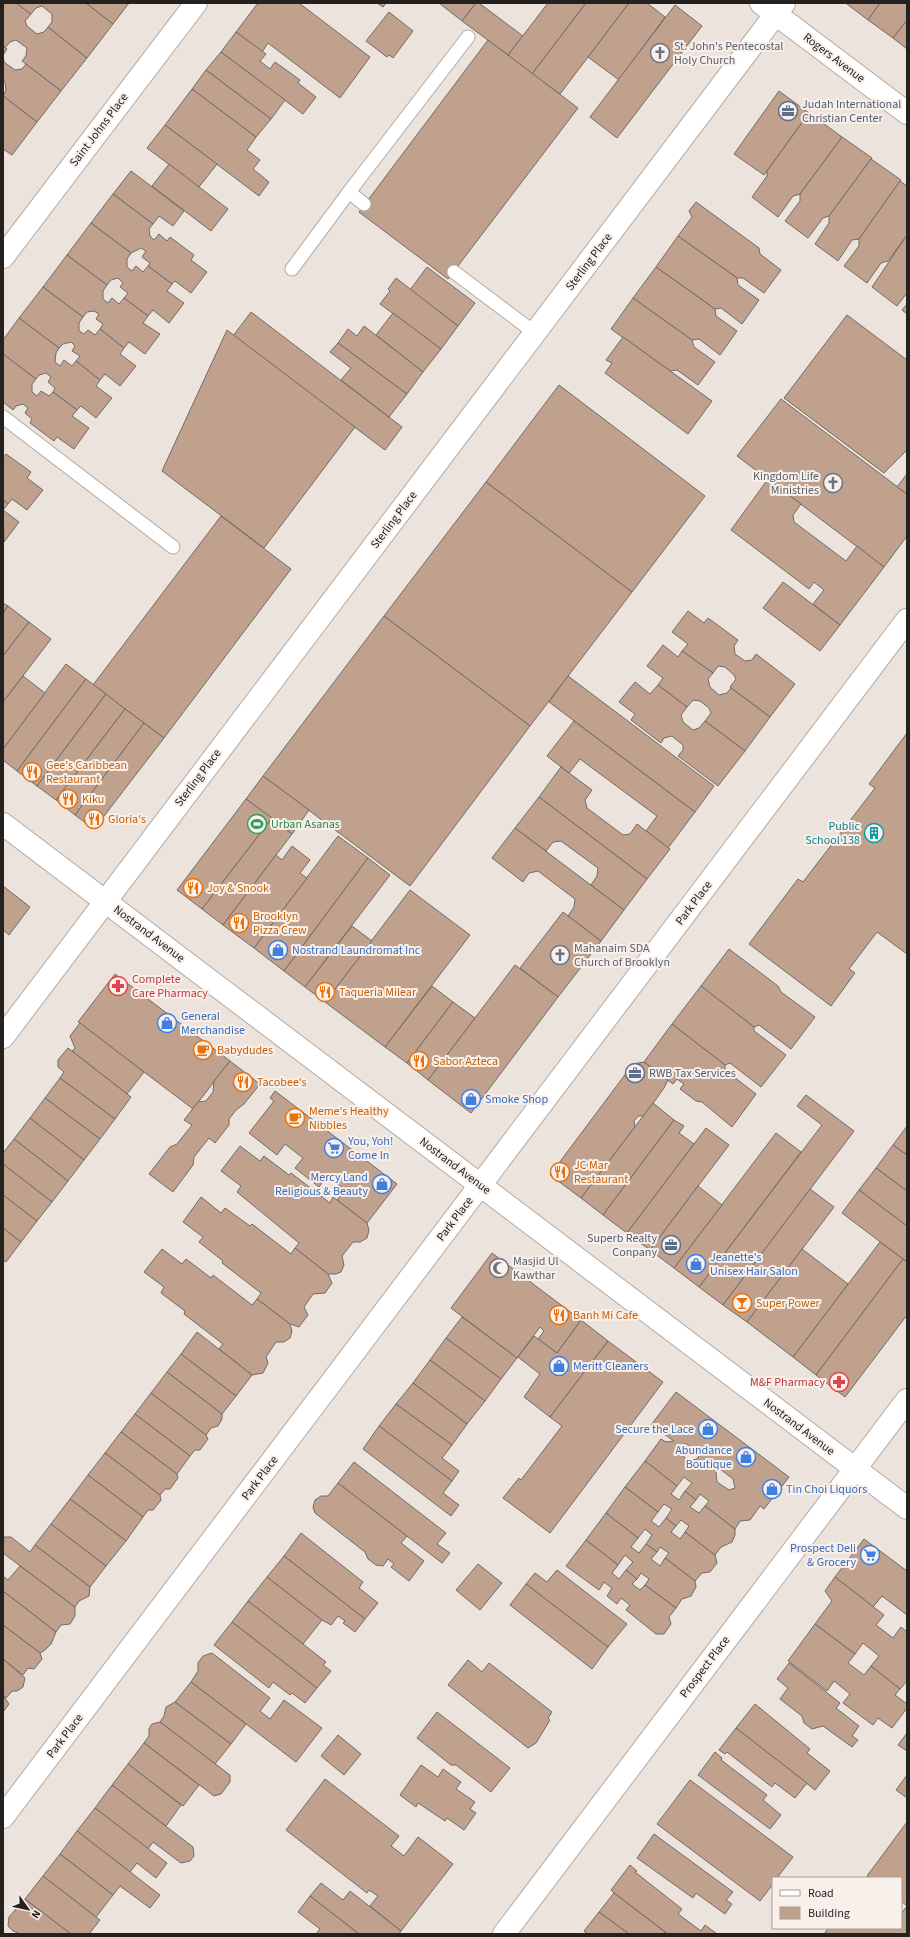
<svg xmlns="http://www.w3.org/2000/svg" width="910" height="1937" font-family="'Source Sans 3',sans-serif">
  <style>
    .building { fill: #c0a18e; stroke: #726a65; fill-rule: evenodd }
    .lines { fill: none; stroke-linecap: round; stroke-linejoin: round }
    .lane-casing { stroke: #b3aaa4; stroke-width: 15 }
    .street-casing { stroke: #b3aaa4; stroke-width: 24 }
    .secondary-casing { stroke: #b3aaa4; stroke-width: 24 }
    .lane { stroke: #fff; stroke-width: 13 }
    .street { stroke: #fff; stroke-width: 22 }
    .secondary { stroke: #fff; stroke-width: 22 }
    .labels { text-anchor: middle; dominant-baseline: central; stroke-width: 4; stroke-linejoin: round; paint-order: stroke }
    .worship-label { font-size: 12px; fill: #5b616d; stroke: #faf0eb; text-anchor: start }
    .street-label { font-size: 12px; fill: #24211f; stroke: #faf0eb }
    .service-label { font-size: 12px; fill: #4e5e75; stroke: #faf0eb; text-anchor: start }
    .food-label { font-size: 12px; fill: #c56008; stroke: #faf0eb; text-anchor: start }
    .leisure-label { font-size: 12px; fill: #27864d; stroke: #faf0eb; text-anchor: start }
    .culture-label { font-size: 12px; fill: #0d838f; stroke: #faf0eb; text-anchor: end }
    .shop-label { font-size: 12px; fill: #366cbe; stroke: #faf0eb; text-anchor: start }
    .health-label { font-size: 12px; fill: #be3a42; stroke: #faf0eb; text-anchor: start }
  </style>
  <rect width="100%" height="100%" fill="#ede3dd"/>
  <g class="building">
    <path d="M3 3H16L31 14 25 21 27 26 37 34 44 32 48 27 87 58 61 91 22 61 26 56 27 48 16 40 10 42 5 48 3 46Z"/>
    <path d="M16 3H86L113 24 87 58 48 27 52 22V14L42 6 36 8 31 14Z"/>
    <path d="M86 3H129L113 24Z"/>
    <path d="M258 3H299L370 57 340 98 268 43 262 52 236 32Z"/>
    <path d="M377 3H386L383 7Z"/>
    <path d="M439 3H476L462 21Z"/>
    <path d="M476 3H479L523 36 508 55 462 21Z"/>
    <path d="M548 3H586L532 74 508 55Z"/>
    <path d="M586 3H629L560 94 532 74Z"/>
    <path d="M629 3H647L665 17 619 80 588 57Z"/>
    <path d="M848 3H880L868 20 847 4Z"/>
    <path d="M880 3H907V20L893 38 868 20Z"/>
    <path d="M675 5 702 26 617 138 590 117Z"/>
    <path d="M389 12 413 31 393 58 389 55 387 57 366 41Z"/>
    <path d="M907 20V49L893 38Z"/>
    <path d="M236 32 266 54 260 61 270 69 275 62 300 80 298 83 316 97 303 114 221 52Z"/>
    <path d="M488 40 578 108 448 279 359 212Z"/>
    <path d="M3 46 7 49 3 55 4 62 15 70 22 69 26 64 61 91 37 122 3 96 6 90 5 82 3 81Z"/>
    <path d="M221 52 285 100 271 119 206 70Z"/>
    <path d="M206 70 271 119 256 137 192 89Z"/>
    <path d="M192 89 256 137 247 150 260 160 253 169 269 182 259 196 165 125Z"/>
    <path d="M779 91 809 113 764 175 734 154Z"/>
    <path d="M3 96 37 122 12 155 3 149Z"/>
    <path d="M809 113 842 137 800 194 793 196 778 217 752 197 767 176V171Z"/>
    <path d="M165 125 217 164 199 187 147 148Z"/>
    <path d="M842 137 872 158 829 216 823 218 808 238 785 221 800 201V194Z"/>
    <path d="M871 159 901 180 859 239 852 240 838 261 815 244 829 223V216Z"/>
    <path d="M169 164 228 209 211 231 152 186Z"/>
    <path d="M131 171 184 211 173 226 159 216 153 224 113 194Z"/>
    <path d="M900 181 907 186V235L888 261 881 263 867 283 844 266 859 246V239Z"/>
    <path d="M113 194 153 224 149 229 150 236 154 240 159 234 167 241 170 237 194 255 191 260 207 272 191 293 175 281 172 284 148 266 150 263 142 257 146 251 141 248 131 253 91 223Z"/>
    <path d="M696 202 759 248 760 254 781 270 764 293 743 278H737L678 236 692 217 689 211Z"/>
    <path d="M91 223 131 253 127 259V267L132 271 136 266 143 272 148 266 172 284 167 291 184 303 169 323 153 310 148 316 124 298 128 293 120 287 123 283 118 278 111 280 107 285 67 255Z"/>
    <path d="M907 235V293L897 306 872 287Z"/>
    <path d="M678 236 737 278 738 285 759 300 742 324 721 308 715 309 656 267Z"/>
    <path d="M67 255 107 285 103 291V299L108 303 112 298 119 304 124 298 148 316 143 323 160 334 145 354 129 342 124 348 100 329 103 324 96 319 99 314 94 311 87 312 83 317 43 287Z"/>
    <path d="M427 267 475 303 458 326 410 290Z"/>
    <path d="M656 267 715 309 716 316 737 331 720 355 699 339 692 340 633 298Z"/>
    <path d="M396 278 458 326 441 349 380 304 390 291 388 289Z"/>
    <path d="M43 287 83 317 79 323V331L84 334 88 330 95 335 100 329 124 348 120 354 136 366 120 386 105 374 100 380 76 361 80 356 72 351 75 346 71 342 63 344 59 348 19 318Z"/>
    <path d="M633 298 692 340 694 347 715 362 698 385 677 370 670 371 611 329Z"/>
    <path d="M907 304V314L902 310Z"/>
    <path d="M251 312 402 427 385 450 233 336Z"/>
    <path d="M393 313 441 349 423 372 376 335Z"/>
    <path d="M847 315 907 360V450L884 473 784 398Z"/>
    <path d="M19 318 59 348 56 353 55 362 60 366 64 360 72 366 76 361 100 380 96 386 112 398 96 418 81 406 77 410 53 392 55 388 48 382 51 377 46 373 39 375 36 379 3 354V340Z"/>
    <path d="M364 326 423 372 407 394 338 343 348 329 357 336Z"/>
    <path d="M227 330 355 427 264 548 162 471Z"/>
    <path d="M623 337 712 401 688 434 605 373 612 363 606 360Z"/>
    <path d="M338 343 407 394 389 417 341 380 351 368 330 352Z"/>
    <path d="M3 354 36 379 32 384V392L37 396 41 391 49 396 53 392 77 410 72 416 89 428 74 449 57 437 54 441 30 423 32 419 25 413 28 408 23 404 16 406 13 410 3 402Z"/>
    <path d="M559 385 705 496 632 592 486 482Z"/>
    <path d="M781 399 907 494V536L884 567 737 456Z"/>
    <path d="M6 454 31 472 27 478 43 490 27 510 12 499 8 504 3 500V458Z"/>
    <path d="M907 474V494L897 487Z"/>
    <path d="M768 479 801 504 793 515 794 522 846 561 857 546 884 567 840 625 813 604 824 590 814 582 809 589 731 530Z"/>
    <path d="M486 482 632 592 530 726 384 616Z"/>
    <path d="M3 500 8 504 3 510 19 522 4 542Z"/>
    <path d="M221 516 291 569 164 738 93 685Z"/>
    <path d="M783 582 840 625 820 651 763 608Z"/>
    <path d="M3 603 8 606 3 613Z"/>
    <path d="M8 606 29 622 3 656V613Z"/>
    <path d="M688 611 704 623 708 618 738 640 734 646 735 654 745 661 752 660 756 654 795 684 770 717 730 687 736 679 734 675 725 667 718 666 713 673 682 651 688 644 672 632Z"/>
    <path d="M384 616 530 726 410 886 263 776Z"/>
    <path d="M29 622 51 639 3 702V656Z"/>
    <path d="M663 645 678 657 682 651 713 673 708 679 710 687 719 695 727 693 731 688 770 717 745 751 705 721 711 713 709 708 700 701 693 700 687 707 658 685 663 678 647 666Z"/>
    <path d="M66 664 86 679 17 771 3 760V749Z"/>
    <path d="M23 676 45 693 3 749V702Z"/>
    <path d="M568 676 714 786 695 812 549 702Z"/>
    <path d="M86 679 106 694 37 786 17 771Z"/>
    <path d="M635 682 650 694 658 685 687 707 681 715 683 722 693 730 699 728 705 721 745 751 718 786 678 756 683 750V745L672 736 664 738 661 743 631 720 635 714 619 702Z"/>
    <path d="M106 694 125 709 56 800 37 786Z"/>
    <path d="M125 709 144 723 75 815 56 800Z"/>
    <path d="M574 721 695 812 668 848 646 831 657 816 580 759 569 773 547 756Z"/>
    <path d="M144 723 164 738 94 829 75 815Z"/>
    <path d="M907 733V954L877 932 849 969 855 973 831 1006 749 944 798 879 803 882 875 788 869 784Z"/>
    <path d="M561 767 592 790 585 800 587 808 623 835 630 834 637 824 670 849 647 879 539 797Z"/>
    <path d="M263 776 309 810 292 834 246 799Z"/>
    <path d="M539 797 647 879 624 910 591 885 597 876 598 868 561 841 553 842 546 851 515 828Z"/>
    <path d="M246 799 272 818 202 909 177 890Z"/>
    <path d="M272 818 292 834 223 925 202 909Z"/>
    <path d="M515 828 624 910 601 941 568 916 574 907 575 899 538 871 529 873 523 882 492 858Z"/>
    <path d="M338 836 368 858 284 971 254 948Z"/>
    <path d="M292 846 310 860 300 873 307 878 254 948 223 925 276 855 282 860Z"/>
    <path d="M368 858 390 875 305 987 284 971Z"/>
    <path d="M3 886 30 907 9 935 3 930Z"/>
    <path d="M410 890 470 935 385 1047 325 1002Z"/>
    <path d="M563 912 601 941 558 997 520 968Z"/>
    <path d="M352 926 372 941 325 1002 305 987Z"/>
    <path d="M729 949 778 986 781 992 815 1017 791 1049 759 1025 754 1027 701 986Z"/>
    <path d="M515 965 558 997 471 1113 428 1080Z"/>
    <path d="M115 974 230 1061 193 1109 78 1022Z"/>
    <path d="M432 986 453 1002 407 1063 385 1047Z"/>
    <path d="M701 986 754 1027V1031L786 1055 761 1087 730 1063 725 1065 672 1024Z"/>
    <path d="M453 1002 475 1018 428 1080 407 1063Z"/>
    <path d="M80 1023 144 1072 127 1094 72 1051 75 1048 70 1036Z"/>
    <path d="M672 1024 725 1065V1070L756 1094 732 1127 702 1102 696 1101 680 1089 684 1084 677 1079 673 1084 644 1062Z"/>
    <path d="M68 1048 131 1097 115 1119 60 1078 64 1072 58 1067V1060Z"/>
    <path d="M230 1061 260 1084 244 1104 236 1110 229 1119V1125L215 1143 209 1138 194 1157 193 1165 173 1192 149 1174 170 1147 177 1144 192 1125 184 1120 198 1102 206 1101 213 1092 214 1081Z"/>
    <path d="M644 1062 668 1080 664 1088 644 1116H638L634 1121 635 1127 581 1198 550 1175 633 1064Z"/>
    <path d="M60 1078 115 1119 100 1139 45 1098Z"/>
    <path d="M275 1091 397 1184 367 1223 337 1200 345 1190 327 1176 319 1187 295 1168 303 1158 285 1144 277 1155 249 1133 274 1101 270 1098Z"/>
    <path d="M806 1095 854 1131 723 1305 699 1287 822 1125 797 1106Z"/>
    <path d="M45 1098 100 1139 84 1160 30 1118Z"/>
    <path d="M653 1103 674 1120 603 1215 581 1198Z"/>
    <path d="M30 1118 84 1160 68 1181 14 1139Z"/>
    <path d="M674 1120 684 1126 679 1133 694 1144 627 1233 603 1215Z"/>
    <path d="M907 1126V1155L893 1145Z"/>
    <path d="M706 1128 729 1145 650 1250 627 1233Z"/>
    <path d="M776 1133 801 1152 699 1287 674 1268Z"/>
    <path d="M14 1139 68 1181 52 1202 3 1164V1153Z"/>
    <path d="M893 1145 907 1155V1191L876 1168Z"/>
    <path d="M240 1146 260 1161 264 1156 289 1175 291 1173 330 1203 333 1197 367 1223 369 1230 367 1238 360 1242H353L342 1256 344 1265 341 1272 336 1274H328L295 1248 299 1243 237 1192 241 1186 221 1171Z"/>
    <path d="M3 1164 52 1202 37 1221 3 1195Z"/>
    <path d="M876 1168 907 1191V1226L859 1190Z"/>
    <path d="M698 1186 722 1205 674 1268 650 1250Z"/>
    <path d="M810 1189 834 1207 747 1322 723 1305Z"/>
    <path d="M859 1190 907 1226V1262L842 1213Z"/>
    <path d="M3 1195 37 1221 21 1242 3 1228Z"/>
    <path d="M201 1197 221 1213 225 1208 250 1226 252 1224 291 1254 295 1248 328 1274 332 1283 325 1293 313 1294 304 1307 308 1315 299 1327 290 1324 257 1299 261 1293 222 1263 223 1261 199 1242 203 1237 183 1222Z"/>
    <path d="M3 1228 21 1242 6 1262 3 1260Z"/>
    <path d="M880 1242 903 1259 816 1375 793 1357Z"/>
    <path d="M162 1249 182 1264 186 1259 211 1278 213 1275 252 1305 257 1299 290 1324 292 1331 290 1338 284 1342H276L266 1357 268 1363 263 1373 252 1375 219 1349 223 1344 184 1314 185 1311 161 1293 164 1287 144 1272Z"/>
    <path d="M802 1249 848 1284 793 1357 747 1322Z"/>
    <path d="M492 1253 581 1320 557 1353 538 1339 544 1331 540 1327 517 1358 451 1308Z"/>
    <path d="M903 1259 907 1262V1315L845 1397 816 1375Z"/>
    <path d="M462 1317 517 1358 501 1379 446 1338Z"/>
    <path d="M581 1320 608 1341 550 1417 524 1397 540 1374 518 1357 534 1336 557 1353Z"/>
    <path d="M197 1332 252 1375 236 1396 181 1354Z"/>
    <path d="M446 1338 501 1379 485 1401 430 1360Z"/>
    <path d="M608 1341 663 1382 550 1533 503 1498 519 1478 521 1480 562 1426 550 1417Z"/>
    <path d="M181 1354 236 1396 222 1414 167 1372Z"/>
    <path d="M430 1360 485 1401 467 1424 413 1383Z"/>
    <path d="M167 1372 222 1414V1419L218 1426 211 1428 206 1435 151 1393Z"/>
    <path d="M413 1383 467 1424 452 1445 396 1404Z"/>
    <path d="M676 1392 789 1477 764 1509 760 1506 750 1520 740 1521 735 1529 705 1506 709 1501 700 1494 696 1500 685 1491 692 1483 684 1477 677 1486 645 1461 661 1439 666 1442 674 1441 651 1425ZM685 1443 700 1454 697 1459 689 1461 678 1452ZM720 1469 733 1479 735 1488 729 1490 717 1482 716 1473Z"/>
    <path d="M151 1393 206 1435 208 1439 200 1450H195L190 1456 135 1414Z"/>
    <path d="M396 1404 452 1445 442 1458 459 1471 452 1481 379 1426Z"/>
    <path d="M135 1414 190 1456 177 1474 121 1432Z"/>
    <path d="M379 1426 452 1481 443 1493 459 1505 451 1516 363 1449Z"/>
    <path d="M121 1432 177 1474 178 1478 170 1489H165L160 1495 105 1453Z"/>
    <path d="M105 1453 160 1495 161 1500 153 1510H148L143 1517 88 1475Z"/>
    <path d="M645 1461 677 1486 671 1494 679 1500 685 1491 696 1500 690 1507 699 1513 705 1506 735 1529V1535L732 1542 721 1547 715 1555 685 1532 689 1526 681 1520 676 1526 666 1518 672 1509 664 1504 658 1512 625 1487Z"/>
    <path d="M354 1462 446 1533 437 1544 450 1553 442 1563 338 1483Z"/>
    <path d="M88 1475 143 1517 126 1541 70 1499Z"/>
    <path d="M338 1483 407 1536 401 1543 424 1561 409 1581 391 1567 394 1564 388 1559 383 1566 376 1565 368 1559 365 1552 315 1513 313 1507 315 1500 321 1496H328Z"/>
    <path d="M625 1487 658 1512 651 1521 659 1527 666 1518 676 1526 671 1532 680 1539 685 1532 715 1555 717 1563 710 1572 702 1573 695 1581 665 1558 669 1553 660 1547 657 1552 646 1544 652 1535 645 1529 638 1538 606 1513Z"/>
    <path d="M70 1499 126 1541 106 1566 51 1524Z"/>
    <path d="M606 1513 638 1538 631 1547 639 1553 646 1544 657 1552 651 1559 660 1566 665 1558 695 1581 696 1587 691 1596 682 1599 676 1608 645 1585 649 1579 641 1573 637 1579 626 1570 633 1562 625 1555 618 1565 586 1540Z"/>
    <path d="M51 1524 106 1566 90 1587 35 1545Z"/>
    <path d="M301 1533 363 1582 359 1588 378 1603 365 1619 284 1556Z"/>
    <path d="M4 1537H11L30 1552 35 1545 90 1587 89 1596 79 1601 75 1607 3 1553Z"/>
    <path d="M864 1539 907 1571V1615L882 1596 873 1607 835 1577Z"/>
    <path d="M586 1540 618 1565 612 1573 619 1579 626 1570 637 1579 632 1584 640 1590 645 1585 676 1608 669 1617 671 1624 664 1634H656L626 1610 630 1605 621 1598 617 1604 607 1596 612 1588 604 1582 599 1590 566 1566Z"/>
    <path d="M284 1556 365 1619 355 1632 343 1623 345 1621 338 1616 331 1625 322 1620 267 1577Z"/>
    <path d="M478 1564 502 1583 480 1610 456 1590Z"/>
    <path d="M20 1566 75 1607V1616L70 1624 61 1625 56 1632 3 1591V1576L8 1580Z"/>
    <path d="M557 1570 627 1624 608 1647 526 1584 535 1573 547 1582Z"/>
    <path d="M267 1577 322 1620 303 1644 248 1601Z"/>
    <path d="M835 1577 884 1615 876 1625 893 1638 901 1627 907 1632V1681L900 1689 871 1666 879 1656 863 1643 855 1654 815 1624 832 1601 825 1591Z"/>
    <path d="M526 1584 608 1647 592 1669 510 1605Z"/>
    <path d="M3 1591 56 1632 51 1644 45 1650 40 1653 3 1625Z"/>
    <path d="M248 1601 326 1662 323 1665 331 1671 317 1688 232 1622Z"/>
    <path d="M232 1622 317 1688 305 1703 292 1693 290 1695 273 1682 269 1688 214 1645Z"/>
    <path d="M815 1624 855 1654 848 1663 864 1675 871 1666 900 1689 895 1695 907 1704V1708L892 1728 878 1718 873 1725 843 1703 850 1694 834 1681 827 1691 788 1661Z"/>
    <path d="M3 1625 40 1653 42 1659 34 1669 28 1668 23 1675 3 1659Z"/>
    <path d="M212 1653 270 1698 260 1711 270 1719 284 1700 322 1728 296 1762 191 1682 198 1671V1663L203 1656Z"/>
    <path d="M3 1659 25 1678 23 1687 17 1691H12L6 1698 3 1695Z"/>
    <path d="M468 1660 482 1672 489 1663 552 1712 548 1718 550 1720 536 1743 528 1748 448 1685Z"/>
    <path d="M789 1663 840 1703 836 1708 859 1726 852 1736 858 1740 852 1747 823 1726 812 1729 804 1723 802 1716 780 1699 788 1688 777 1679Z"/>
    <path d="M191 1682 246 1724 231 1744 175 1702Z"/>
    <path d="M3 1695 9 1704 3 1712Z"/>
    <path d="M175 1702 231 1744 215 1764 160 1722 164 1716 166 1707Z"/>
    <path d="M755 1704 810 1749 807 1753 830 1771 815 1790 736 1728Z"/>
    <path d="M437 1712 510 1768 491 1792 456 1765H451L417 1738Z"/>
    <path d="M160 1722 230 1775V1782L221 1794 214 1796 144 1743 149 1736V1729L152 1724Z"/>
    <path d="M736 1728 807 1783 795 1798 775 1783 772 1787 727 1752 725 1754 719 1750Z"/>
    <path d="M907 1733V1751L898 1745Z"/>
    <path d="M338 1735 361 1754 344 1775 321 1756Z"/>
    <path d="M144 1743 199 1785 183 1806 128 1764Z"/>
    <path d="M715 1752 722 1758 721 1760 767 1795 763 1800 781 1815 770 1829 698 1775Z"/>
    <path d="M128 1764 181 1805 166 1826 112 1785Z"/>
    <path d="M421 1765 438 1777 443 1769 461 1782 456 1789 475 1802 470 1809 476 1813 464 1830 447 1818 445 1821 418 1803 416 1807 400 1795Z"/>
    <path d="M907 1775V1798L896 1790Z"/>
    <path d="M325 1779 399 1836 391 1846 404 1856 418 1837 453 1864 401 1931 370 1906 378 1896 369 1890 367 1893 286 1830Z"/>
    <path d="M690 1780 793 1857 777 1878H773V1884L760 1901 657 1824Z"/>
    <path d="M112 1785 193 1847 194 1856 190 1861 181 1863 153 1842 148 1849 95 1808Z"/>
    <path d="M95 1808 167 1863 156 1878 137 1863 130 1872 77 1831Z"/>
    <path d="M907 1822V1934H824L828 1928H901V1914L907 1906 901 1901V1878H870L867 1876Z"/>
    <path d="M77 1831 160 1895 150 1908 120 1886 113 1895 60 1854Z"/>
    <path d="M654 1834 733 1892 726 1900 732 1904 725 1914 696 1893 693 1898 637 1858Z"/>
    <path d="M60 1854 113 1895 96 1917 43 1876Z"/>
    <path d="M630 1865 637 1871 635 1872 682 1909 678 1914 701 1931 705 1925 717 1934H668L614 1893 611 1890Z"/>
    <path d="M43 1876 100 1920 89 1934H71L25 1899Z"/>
    <path d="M321 1883 343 1900 350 1891 401 1931 399 1934H359L310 1896Z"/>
    <path d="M614 1893 665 1932 663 1934H629L599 1912Z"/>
    <path d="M310 1896 359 1934H316L320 1929 298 1912Z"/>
    <path d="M25 1899 71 1934H21L13 1931 8 1926 9 1917Z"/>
    <path d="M599 1912 629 1934H588L584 1931Z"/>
  </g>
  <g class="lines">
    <defs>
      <g id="lane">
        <path d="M349 192 468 37"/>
        <path d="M292 269 349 192 364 204"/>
        <path d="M454 272 535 333"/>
        <path d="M3 417 173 547"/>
      </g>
      <g id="street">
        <path d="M3 257 196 3"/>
        <path d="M3 1037 784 3"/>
        <path d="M3 1817 907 620"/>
        <path d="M504 1934 907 1400"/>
      </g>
      <g id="secondary">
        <path d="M761 3 907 113"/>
        <path d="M3 824 907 1508"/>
      </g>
    </defs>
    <use href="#lane" class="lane-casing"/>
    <use href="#street" class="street-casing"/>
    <use href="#secondary" class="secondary-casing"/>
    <use href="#lane" class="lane"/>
    <use href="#street" class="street"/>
    <use href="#secondary" class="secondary"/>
  </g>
  <defs>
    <symbol id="church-ring" viewBox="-11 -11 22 22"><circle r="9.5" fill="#faf0eb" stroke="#6b7280" stroke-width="1.5"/><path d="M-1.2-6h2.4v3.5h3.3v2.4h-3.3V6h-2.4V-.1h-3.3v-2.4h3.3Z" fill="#6b7280"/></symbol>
    <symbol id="office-ring" viewBox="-11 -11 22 22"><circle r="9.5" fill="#faf0eb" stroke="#5c6f8a" stroke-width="1.5"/><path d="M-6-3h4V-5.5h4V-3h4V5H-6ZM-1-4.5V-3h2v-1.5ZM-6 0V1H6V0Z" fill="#5c6f8a"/></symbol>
    <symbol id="restaurant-ring" viewBox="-11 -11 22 22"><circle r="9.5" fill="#faf0eb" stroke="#e8710a" stroke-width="1.5"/><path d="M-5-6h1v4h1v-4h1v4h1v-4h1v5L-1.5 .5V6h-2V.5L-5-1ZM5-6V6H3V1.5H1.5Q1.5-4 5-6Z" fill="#e8710a"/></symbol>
    <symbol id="stadium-ring" viewBox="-11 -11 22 22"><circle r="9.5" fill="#faf0eb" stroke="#2e9e5b" stroke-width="1.5"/><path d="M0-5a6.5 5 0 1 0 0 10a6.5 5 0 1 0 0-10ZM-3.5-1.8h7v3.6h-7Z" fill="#2e9e5b"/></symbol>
    <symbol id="building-ring" viewBox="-11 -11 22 22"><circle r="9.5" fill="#faf0eb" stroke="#0f9aa8" stroke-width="1.5"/><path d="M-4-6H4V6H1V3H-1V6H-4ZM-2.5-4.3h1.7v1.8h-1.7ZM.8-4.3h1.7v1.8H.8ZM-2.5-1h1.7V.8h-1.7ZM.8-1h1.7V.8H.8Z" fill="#0f9aa8"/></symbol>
    <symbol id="shop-ring" viewBox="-11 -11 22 22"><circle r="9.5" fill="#faf0eb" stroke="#3f7fe0" stroke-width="1.5"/><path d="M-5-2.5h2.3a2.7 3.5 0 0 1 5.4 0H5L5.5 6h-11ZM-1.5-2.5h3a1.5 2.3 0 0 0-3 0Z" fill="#3f7fe0"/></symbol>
    <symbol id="pharmacy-ring" viewBox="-11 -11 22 22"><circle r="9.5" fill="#faf0eb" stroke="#e0444e" stroke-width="1.5"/><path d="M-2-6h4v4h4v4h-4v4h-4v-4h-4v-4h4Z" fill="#e0444e"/></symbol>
    <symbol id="cafe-ring" viewBox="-11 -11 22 22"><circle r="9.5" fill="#faf0eb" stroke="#e8710a" stroke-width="1.5"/><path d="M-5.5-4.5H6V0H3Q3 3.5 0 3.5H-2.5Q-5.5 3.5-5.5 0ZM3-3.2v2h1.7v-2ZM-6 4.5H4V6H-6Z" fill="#e8710a"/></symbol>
    <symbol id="supermarket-ring" viewBox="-11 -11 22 22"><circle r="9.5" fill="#faf0eb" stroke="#3f7fe0" stroke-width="1.5"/><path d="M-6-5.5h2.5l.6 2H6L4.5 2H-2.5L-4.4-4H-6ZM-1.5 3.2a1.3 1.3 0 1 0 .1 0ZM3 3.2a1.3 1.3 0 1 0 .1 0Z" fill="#3f7fe0"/></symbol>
    <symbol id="mosque-ring" viewBox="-11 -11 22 22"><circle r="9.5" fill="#faf0eb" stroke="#6b7280" stroke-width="1.5"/><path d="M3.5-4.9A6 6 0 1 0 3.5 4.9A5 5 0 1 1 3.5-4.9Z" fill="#6b7280"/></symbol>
    <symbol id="bar-ring" viewBox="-11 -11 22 22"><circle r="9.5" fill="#faf0eb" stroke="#e8710a" stroke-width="1.5"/><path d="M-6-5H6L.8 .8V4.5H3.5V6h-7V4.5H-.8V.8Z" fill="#e8710a"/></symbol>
  </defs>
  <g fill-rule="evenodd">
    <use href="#church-ring" x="649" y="42" width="22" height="22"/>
    <use href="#office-ring" x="777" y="100" width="22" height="22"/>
    <use href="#church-ring" x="822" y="472" width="22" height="22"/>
    <use href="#restaurant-ring" x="21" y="761" width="22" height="22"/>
    <use href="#restaurant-ring" x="57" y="788" width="22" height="22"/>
    <use href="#restaurant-ring" x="83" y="808" width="22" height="22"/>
    <use href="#stadium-ring" x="246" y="813" width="22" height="22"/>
    <use href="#building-ring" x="863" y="822" width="22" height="22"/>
    <use href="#restaurant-ring" x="182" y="877" width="22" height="22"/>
    <use href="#restaurant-ring" x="228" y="912" width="22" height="22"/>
    <use href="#shop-ring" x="267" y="939" width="22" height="22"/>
    <use href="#church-ring" x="549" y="944" width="22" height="22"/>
    <use href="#pharmacy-ring" x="107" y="975" width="22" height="22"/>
    <use href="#restaurant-ring" x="314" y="981" width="22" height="22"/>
    <use href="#shop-ring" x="156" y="1012" width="22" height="22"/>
    <use href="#cafe-ring" x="192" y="1039" width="22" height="22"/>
    <use href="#restaurant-ring" x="408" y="1050" width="22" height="22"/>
    <use href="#office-ring" x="624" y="1062" width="22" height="22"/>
    <use href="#restaurant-ring" x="232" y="1071" width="22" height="22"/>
    <use href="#shop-ring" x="460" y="1088" width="22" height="22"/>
    <use href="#cafe-ring" x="284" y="1107" width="22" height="22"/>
    <use href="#supermarket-ring" x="323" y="1137" width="22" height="22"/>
    <use href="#restaurant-ring" x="549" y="1161" width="22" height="22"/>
    <use href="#shop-ring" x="371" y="1173" width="22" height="22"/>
    <use href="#office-ring" x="660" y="1234" width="22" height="22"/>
    <use href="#shop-ring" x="685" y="1253" width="22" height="22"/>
    <use href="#mosque-ring" x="488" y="1257" width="22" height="22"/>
    <use href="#bar-ring" x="731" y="1292" width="22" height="22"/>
    <use href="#restaurant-ring" x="548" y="1304" width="22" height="22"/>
    <use href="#shop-ring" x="548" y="1355" width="22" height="22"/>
    <use href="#pharmacy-ring" x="828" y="1371" width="22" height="22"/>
    <use href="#shop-ring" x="697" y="1418" width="22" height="22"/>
    <use href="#shop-ring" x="735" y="1446" width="22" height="22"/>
    <use href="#shop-ring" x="761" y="1478" width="22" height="22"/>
    <use href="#supermarket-ring" x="859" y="1544" width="22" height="22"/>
  </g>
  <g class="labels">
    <g class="worship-label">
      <text x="674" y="46">St. John's Pentecostal<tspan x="674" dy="14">Holy Church</tspan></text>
      <text x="819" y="476" text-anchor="end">Kingdom Life<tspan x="819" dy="14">Ministries</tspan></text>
      <text x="574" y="948">Mahanaim SDA<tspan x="574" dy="14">Church of Brooklyn</tspan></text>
      <text x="513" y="1261">Masjid Ul<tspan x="513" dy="14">Kawthar</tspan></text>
    </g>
    <g class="street-label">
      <text transform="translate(834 58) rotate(37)">Rogers Avenue</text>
      <text transform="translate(99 130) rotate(-53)">Saint Johns Place</text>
      <text transform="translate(589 262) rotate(-53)">Sterling Place</text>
      <text transform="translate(394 520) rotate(-53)">Sterling Place</text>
      <text transform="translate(198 778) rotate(-53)">Sterling Place</text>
      <text transform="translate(694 903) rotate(-53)">Park Place</text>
      <text transform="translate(149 934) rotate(37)">Nostrand Avenue</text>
      <text transform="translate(455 1166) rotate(37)">Nostrand Avenue</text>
      <text transform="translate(455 1219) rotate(-53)">Park Place</text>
      <text transform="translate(799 1427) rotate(37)">Nostrand Avenue</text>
      <text transform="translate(260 1478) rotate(-53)">Park Place</text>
      <text transform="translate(705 1667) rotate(-53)">Prospect Place</text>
      <text transform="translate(65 1736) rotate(-53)">Park Place</text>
    </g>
    <g class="service-label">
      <text x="802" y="104">Judah International<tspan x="802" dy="14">Christian Center</tspan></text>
      <text x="649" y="1073">RWB Tax Services</text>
      <text x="657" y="1238" text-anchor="end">Superb Realty<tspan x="657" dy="14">Conpany</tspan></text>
    </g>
    <g class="food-label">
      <text x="46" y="765">Gee's Caribbean<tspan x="46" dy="14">Restaurant</tspan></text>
      <text x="82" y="799">Kiku</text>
      <text x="108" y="819">Gloria's</text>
      <text x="207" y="888">Joy &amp; Snook</text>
      <text x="253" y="916">Brooklyn<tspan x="253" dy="14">Pizza Crew</tspan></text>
      <text x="339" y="992">Taqueria Milear</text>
      <text x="217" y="1050">Babydudes</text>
      <text x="433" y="1061">Sabor Azteca</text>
      <text x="257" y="1082">Tacobee's</text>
      <text x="309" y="1111">Meme's Healthy<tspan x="309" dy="14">Nibbles</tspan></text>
      <text x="574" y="1165">JC Mar<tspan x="574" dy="14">Restaurant</tspan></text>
      <text x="756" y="1303">Super Power</text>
      <text x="573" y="1315">Banh Mi Cafe</text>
    </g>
    <g class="leisure-label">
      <text x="271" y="824">Urban Asanas</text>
    </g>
    <g class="culture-label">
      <text x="860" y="826">Public<tspan x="860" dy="14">School 138</tspan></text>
    </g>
    <g class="shop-label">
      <text x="292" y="950">Nostrand Laundromat Inc</text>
      <text x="181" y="1016">General<tspan x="181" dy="14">Merchandise</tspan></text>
      <text x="485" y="1099">Smoke Shop</text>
      <text x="348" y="1141">You, Yoh!<tspan x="348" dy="14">Come In</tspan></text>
      <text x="368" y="1177" text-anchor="end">Mercy Land<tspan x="368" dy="14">Religious &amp; Beauty</tspan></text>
      <text x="710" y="1257">Jeanette's<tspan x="710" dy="14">Unisex Hair Salon</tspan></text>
      <text x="573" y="1366">Meritt Cleaners</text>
      <text x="694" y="1429" text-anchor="end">Secure the Lace</text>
      <text x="732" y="1450" text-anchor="end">Abundance<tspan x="732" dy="14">Boutique</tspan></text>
      <text x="786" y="1489">Tin Choi Liquors</text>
      <text x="856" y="1548" text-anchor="end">Prospect Deli<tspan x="856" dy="14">&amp; Grocery</tspan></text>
    </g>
    <g class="health-label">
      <text x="132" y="979">Complete<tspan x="132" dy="14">Care Pharmacy</tspan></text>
      <text x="825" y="1382" text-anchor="end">M&amp;F Pharmacy</text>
    </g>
  </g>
  <rect width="910" height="1937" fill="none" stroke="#24211f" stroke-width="8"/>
  <rect x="772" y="1877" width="130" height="52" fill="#faf0eb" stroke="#a49d99"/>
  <rect x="780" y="1890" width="20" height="6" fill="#ffffff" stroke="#a49d99"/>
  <text x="808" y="1897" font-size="12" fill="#24211f">Road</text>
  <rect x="780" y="1907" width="20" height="12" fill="#c0a18e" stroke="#a49d99"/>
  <text x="808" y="1917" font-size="12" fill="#24211f">Building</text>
  <g transform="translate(28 1909) rotate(123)" stroke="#faf0eb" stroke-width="3" paint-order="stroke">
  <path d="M0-3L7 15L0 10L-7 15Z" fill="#24211f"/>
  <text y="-6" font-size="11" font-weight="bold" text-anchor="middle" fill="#24211f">N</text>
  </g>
</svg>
